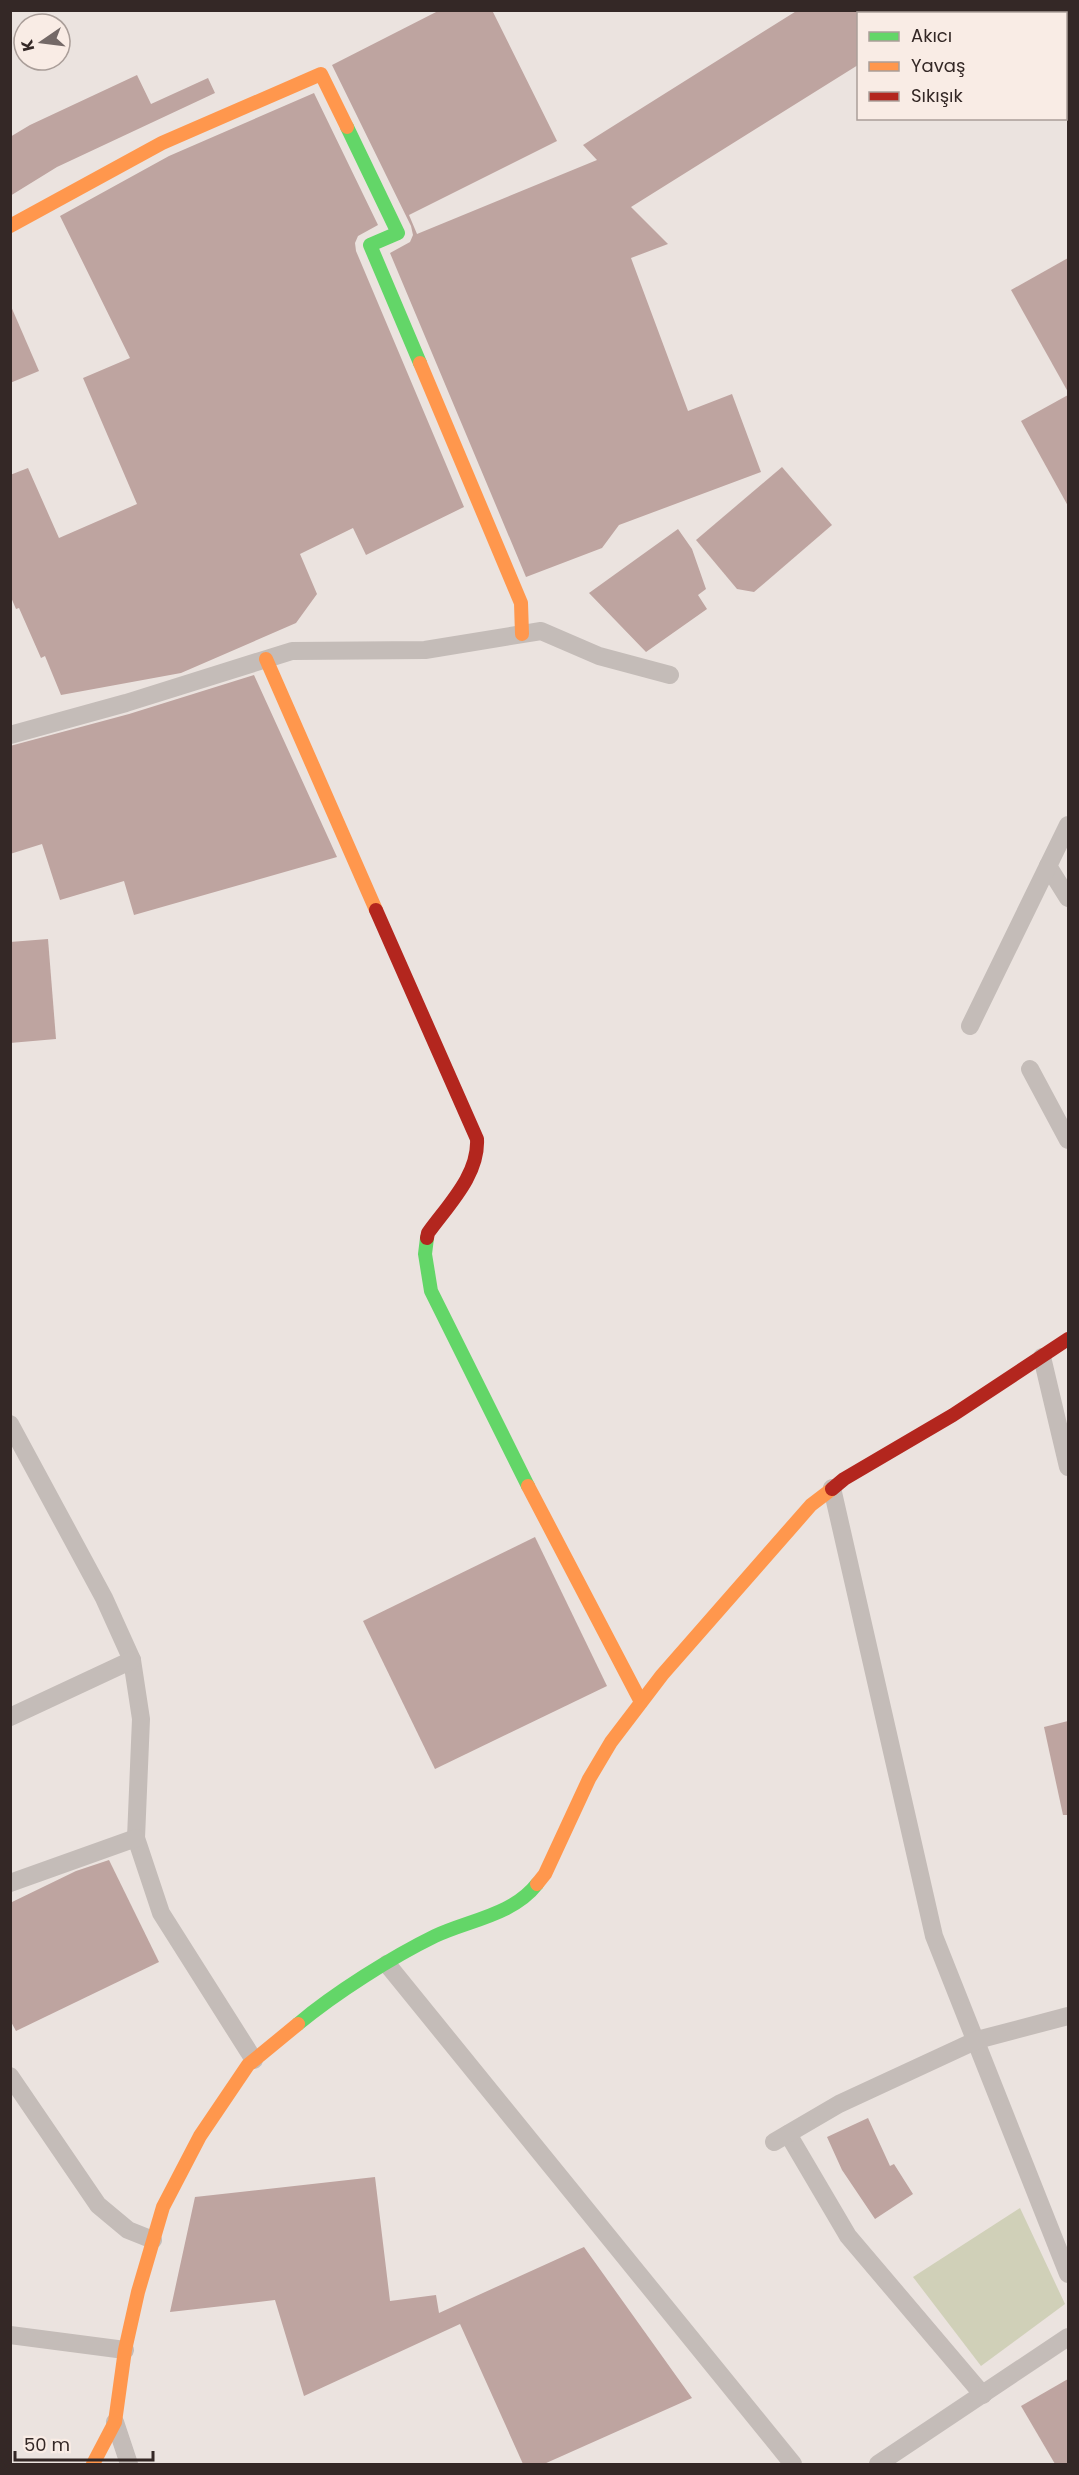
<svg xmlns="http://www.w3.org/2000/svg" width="1079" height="2475" font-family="Poppins,sans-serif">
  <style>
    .green { fill: #d0d0b8 }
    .building { fill: #bea4a0 }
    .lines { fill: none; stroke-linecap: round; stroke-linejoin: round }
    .street { stroke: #c4bcb8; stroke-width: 18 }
    .fast { stroke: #63d668; stroke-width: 14 }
    .slow { stroke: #ff974d; stroke-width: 14 }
    .jam { stroke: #b3261e; stroke-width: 14 }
  </style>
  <rect width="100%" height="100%" fill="#ebe3df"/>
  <path class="green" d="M1020 2208 1065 2304 981 2366 913 2277Z"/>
  <g class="building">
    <path d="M440 10H492L557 141 409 215 417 234 597 160 583 145 798 10H858V65L631 207 668 244 631 258 688 411 732 394 761 472 619 525 602 548 526 577 390 253 410 242 413 235 411 226 332 65Z"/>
    <path d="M137 75 151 104 208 78 215 93 57 167 10 196V137L30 125Z"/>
    <path d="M314 93 378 225 358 236 355 243 356 251 464 507 366 555 353 528 300 554 317 594 296 623 181 673 61 695 45 656 41 658 19 608 16 609 10 595V475L28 468 59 538 137 504 83 378 130 358 60 216 169 156Z"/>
    <path d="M1068 258V392L1011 290Z"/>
    <path d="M10 304 39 371 10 383Z"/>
    <path d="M1068 395V506L1021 421Z"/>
    <path d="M782 467 832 525 754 592 737 589 696 540Z"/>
    <path d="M678 529 692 549 706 589 698 595 707 609 646 652 589 593Z"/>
    <path d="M254 675 337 857 134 915 124 881 60 900 42 844 10 854V746L129 714Z"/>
    <path d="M48 939 56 1039 10 1043V942Z"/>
    <path d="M535 1537 607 1686 435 1769 363 1621Z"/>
    <path d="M1068 1721V1815H1063L1044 1727Z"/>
    <path d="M109 1860 159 1962 16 2031 10 2020V1903L76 1871Z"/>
    <path d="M868 2118 890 2166 894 2164 913 2194 875 2219 842 2170 827 2137Z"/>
    <path d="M375 2177 390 2301 436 2295 439 2313 584 2247 692 2398 544 2464H523L460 2324 304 2396 275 2300 170 2312 195 2197Z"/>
    <path d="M1068 2379V2464H1055L1021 2406Z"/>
  </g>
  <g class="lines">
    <g class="street">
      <path d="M10 735 126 703 292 651 425 650 541 631 599 656 670 675"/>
      <path d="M1048 866 1068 898"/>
      <path d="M970 1026 1068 825"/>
      <path d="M1030 1069 1068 1140"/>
      <path d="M1042 1357 1068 1467"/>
      <path d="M10 1424 104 1598 132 1660 141 1719 136 1838 161 1913 254 2060"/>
      <path d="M832 1488 934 1936 1068 2274"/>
      <path d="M10 1717 132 1660"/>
      <path d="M10 1883 136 1838"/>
      <path d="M387 1964 793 2464"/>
      <path d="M10 2076 98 2205 128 2230 153 2240"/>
      <path d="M788 2134 848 2236 983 2395"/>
      <path d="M774 2142 839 2104 977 2040 1068 2016"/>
      <path d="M10 2335 125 2350"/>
      <path d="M115 2422 129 2464"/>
      <path d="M878 2464 1068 2337"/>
    </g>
    <g class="fast">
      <path d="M347 127 398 233 370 245 420 363"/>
      <path d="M427 1238 425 1254 431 1291 528 1486"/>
      <path d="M298 2024C335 1993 392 1957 435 1936 469 1920 513 1915 537 1884"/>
    </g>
    <g class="slow">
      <path d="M10 226 162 143 321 74 347 127"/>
      <path d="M420 363 521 603 522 634"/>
      <path d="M266 659 376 910"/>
      <path d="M528 1486 641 1702"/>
      <path d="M537 1884 545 1874 589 1779 611 1742 662 1675 811 1505 832 1489"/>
      <path d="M93 2464 115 2422 125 2350 138 2292 163 2207 200 2136 248 2065 298 2024"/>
    </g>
    <g class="jam">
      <path d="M376 910 477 1139C479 1175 448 1205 428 1233L427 1238"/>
      <path d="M832 1489 844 1479 953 1415 1068 1339"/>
    </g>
  </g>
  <rect width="1079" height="2475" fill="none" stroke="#342826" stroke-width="24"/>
  <rect x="857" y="12" width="210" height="108" fill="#f9ece5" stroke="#aa9e99" stroke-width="1.5"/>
  <rect x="869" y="32" width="30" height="9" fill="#63d668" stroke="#aa9e99" stroke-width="1.5"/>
  <text x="911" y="42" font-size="18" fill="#342826">Akıcı</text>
  <rect x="869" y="62" width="30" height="9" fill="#ff974d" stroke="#aa9e99" stroke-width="1.5"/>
  <text x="911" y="72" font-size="18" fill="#342826">Yavaş</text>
  <rect x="869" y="92" width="30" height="9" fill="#b3261e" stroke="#aa9e99" stroke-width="1.5"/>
  <text x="911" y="102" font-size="18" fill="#342826">Sıkışık</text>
  <g transform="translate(42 42) rotate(256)"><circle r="28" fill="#f9ece5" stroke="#aa9e99" stroke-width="1.5"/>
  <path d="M0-4.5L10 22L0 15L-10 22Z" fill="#746967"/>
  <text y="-9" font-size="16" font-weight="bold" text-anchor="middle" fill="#342826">K</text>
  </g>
  <path d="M15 2451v9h138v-9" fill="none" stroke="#342826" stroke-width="3"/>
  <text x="24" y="2451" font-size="18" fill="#342826" stroke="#f9ece5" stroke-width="4.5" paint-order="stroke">50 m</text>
</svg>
